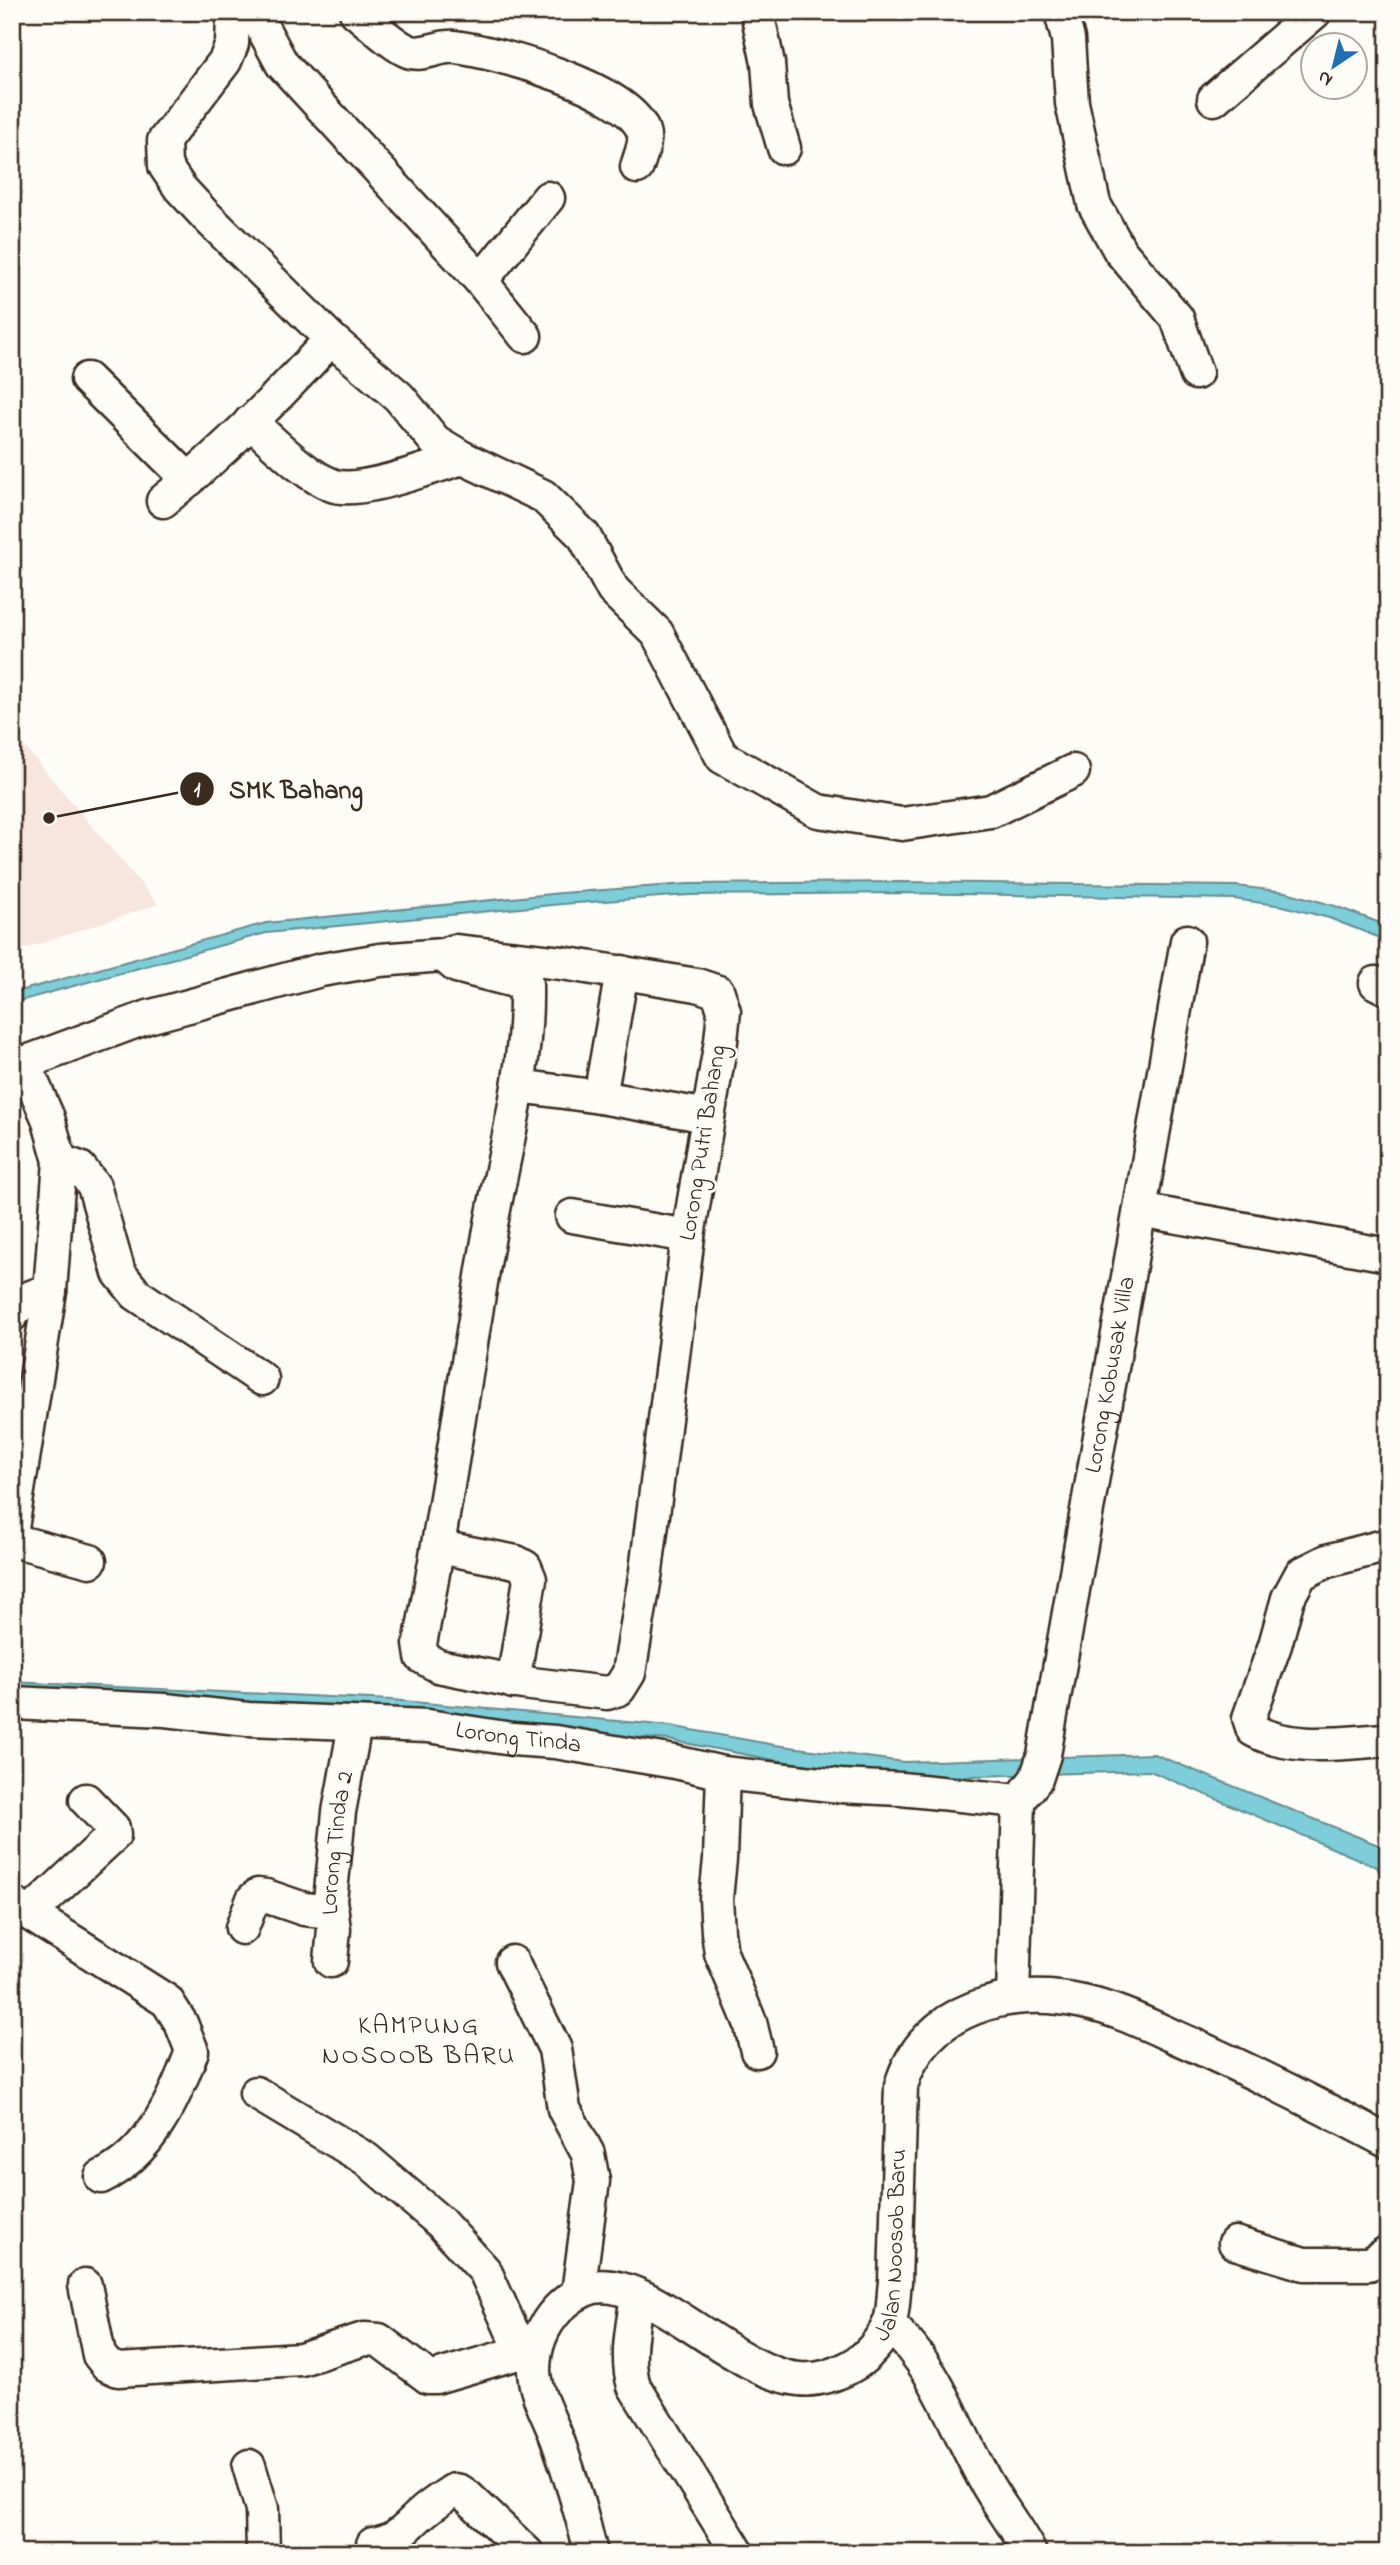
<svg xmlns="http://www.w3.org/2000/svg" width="1400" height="2565" font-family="'Indie Flower',sans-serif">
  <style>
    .built { fill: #f7e5de }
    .water { fill: #7eced9; stroke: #638c8e; stroke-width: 2 }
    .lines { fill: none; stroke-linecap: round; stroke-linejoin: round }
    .minor-casing { stroke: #3b2a1e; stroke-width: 37 }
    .minor { stroke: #fdfcf7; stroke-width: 32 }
    .labels { text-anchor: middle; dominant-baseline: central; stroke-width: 6; stroke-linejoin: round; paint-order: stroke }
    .street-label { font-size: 24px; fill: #3b2a1e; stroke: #fdfcf7 }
    .neighbourhood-label { font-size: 26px; letter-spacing: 2px; fill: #3b2a1e; stroke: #fdfcf7 }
    .leader { fill: none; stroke: #3b2a1e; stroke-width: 2.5 }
    .callout-dot { fill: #3b2a1e; stroke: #fdfcf7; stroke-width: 2.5 }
    .mark-label { font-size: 21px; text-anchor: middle; font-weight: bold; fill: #fff }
    .callout-label { font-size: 26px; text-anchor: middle; font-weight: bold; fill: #3b2a1e; stroke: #fdfcf7; stroke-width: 6; stroke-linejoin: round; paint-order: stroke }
  </style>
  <rect width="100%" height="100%" fill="#fdfcf7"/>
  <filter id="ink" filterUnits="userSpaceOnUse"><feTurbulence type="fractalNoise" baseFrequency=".0143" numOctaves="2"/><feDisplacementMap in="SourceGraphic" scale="14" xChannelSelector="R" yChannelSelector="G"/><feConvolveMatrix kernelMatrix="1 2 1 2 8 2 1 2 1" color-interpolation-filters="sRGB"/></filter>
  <g filter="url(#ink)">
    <path class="built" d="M12 732 158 904 12 953Z"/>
    <g class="water">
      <path d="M899 882 1236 886 1286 892 1335 906 1388 926V941L1329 918 1283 906 1234 899 900 893 689 895 562 904 266 933 12 1003V993L266 923 561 893 688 884Z"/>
      <path d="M12 1682 392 1700 670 1726 775 1745 904 1762 1154 1754 1388 1849V1887L1377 1867 1150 1771 903 1778 774 1760 669 1740 346 1715 12 1699Z"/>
    </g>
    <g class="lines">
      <defs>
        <g id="minor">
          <path d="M254 12 282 64 481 281 525 336"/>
          <path d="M356 12C369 22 393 45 408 51 422 57 440 45 455 47 497 52 629 89 643 131 647 142 640 156 637 167"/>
          <path d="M757 12 768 63 771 104 784 148"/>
          <path d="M1061 12 1068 39 1072 103 1094 204 1120 251 1177 318 1196 373"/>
          <path d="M233 18 232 44 225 61 164 141 165 166 180 188 205 215 331 339 399 397 435 441 463 458 543 496 584 536 613 590 657 633 722 757 818 811 902 824 991 811 1073 771"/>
          <path d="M1214 99 1315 12"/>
          <path d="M481 281 548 198"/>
          <path d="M87 379 189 480"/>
          <path d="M250 422C273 441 304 475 332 485 358 496 433 466 463 458"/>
          <path d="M163 501C223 452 279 396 331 339"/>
          <path d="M454 951 562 963 697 985 718 992 724 1011 721 1041 688 1236 646 1571 629 1673 619 1689 607 1693 523 1683 438 1666 422 1657 420 1644C446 1510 465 1375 488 1241 503 1155 528 1072 526 984L456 966 443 955Z"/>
          <path d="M1376 983 1388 989"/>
          <path d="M24 1063 148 1017 321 970 380 960 443 955"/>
          <path d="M12 1067 24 1063 48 1118 60 1161 50 1291 12 1528"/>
          <path d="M519 1086 600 1097 708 1116"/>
          <path d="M600 1097 622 972"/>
          <path d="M60 1161 80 1168 94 1186 119 1273 136 1294 262 1379"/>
          <path d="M1140 1210 1388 1255"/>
          <path d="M572 1216 688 1236"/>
          <path d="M12 1315C21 1299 33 1295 50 1291"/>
          <path d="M12 1540 90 1561"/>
          <path d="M1388 1545 1327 1561 1301 1574 1288 1598 1275 1645 1249 1718 1253 1730C1291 1752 1346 1742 1388 1740"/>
          <path d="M439 1547 516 1562 525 1567 530 1579 513 1682"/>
          <path id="s1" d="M12 1703 165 1710 248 1719 428 1726 512 1739 555 1742 675 1762 723 1773 840 1786 901 1789 1019 1801"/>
          <path d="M723 1773 720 1859 716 1899 718 1932 721 1953 750 2022 757 2051"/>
          <path id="s2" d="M1019 1801 1036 1779 1044 1755 1187 941"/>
          <path d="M12 1903 167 2001 181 2023 192 2051C175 2098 150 2154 101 2177"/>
          <path d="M32 1915 39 1905 114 1835 113 1828 86 1800"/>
          <path d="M242 1928 253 1899 258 1895 266 1896 304 1909 332 1912"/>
          <path id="s3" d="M331 1961 334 1929 330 1900 335 1854 339 1812 355 1725"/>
          <path d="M512 1962 555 2049 564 2109 588 2154 593 2181 578 2293"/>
          <path d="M1013 1996 1019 1801"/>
          <path d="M256 2093 366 2159 440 2222 485 2271 512 2331 534 2358"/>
          <path d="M1235 2243 1304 2264H1369L1388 2252"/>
          <path d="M85 2285 99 2355 107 2365 118 2370 301 2359 364 2339 379 2340 428 2377H436L528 2350"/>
          <path d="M637 2295C633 2326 625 2356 634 2386L738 2553"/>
          <path d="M889 2324C939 2371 950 2417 982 2475 996 2502 1016 2526 1030 2553"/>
          <path d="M249 2466 262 2509 263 2553"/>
          <path d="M373 2544C398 2540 404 2529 421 2514 431 2505 442 2498 454 2490L460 2491 467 2496 527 2553"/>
          <path id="s4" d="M591 2553C582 2515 571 2478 558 2441 550 2418 535 2395 534 2371 534 2347 542 2326 558 2309 568 2299 581 2290 594 2287 651 2277 733 2373 799 2379 817 2381 835 2375 850 2367 866 2359 882 2340 889 2324 894 2312 893 2295 895 2282L901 2086C923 2008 1011 1985 1083 2002 1115 2009 1144 2023 1173 2036 1246 2068 1317 2104 1388 2142"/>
        </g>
      </defs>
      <use href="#minor" class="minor-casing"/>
      <use href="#minor" class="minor"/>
    </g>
  </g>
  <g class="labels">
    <g class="street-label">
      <text transform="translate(704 1143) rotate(-81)">Lorong Putri Bahang</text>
      <text stroke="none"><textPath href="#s2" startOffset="439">Lorong Kobusak Villa</textPath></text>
      <text stroke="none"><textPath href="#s1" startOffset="508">Lorong Tinda</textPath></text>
      <text stroke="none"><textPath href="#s3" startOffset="119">Lorong Tinda 2</textPath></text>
      <text stroke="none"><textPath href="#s4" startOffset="721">Jalan Noosob Baru</textPath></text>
    </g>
    <g class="neighbourhood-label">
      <text x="419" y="2027">KAMPUNG<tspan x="419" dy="30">NOSOOB BARU</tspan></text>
    </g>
  </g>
  <path class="leader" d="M49 818L197 789"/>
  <g class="callout-dot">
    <circle cx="49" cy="818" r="7"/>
    <circle cx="197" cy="789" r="18"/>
  </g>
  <g class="mark-label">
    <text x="197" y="796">1</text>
  </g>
  <g class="callout-label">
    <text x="296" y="798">SMK Bahang</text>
  </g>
  <rect width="1400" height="2565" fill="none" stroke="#fdfcf7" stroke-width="42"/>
  <rect x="21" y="21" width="1358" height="2523" fill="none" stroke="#3b2a1e" stroke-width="2.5" filter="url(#ink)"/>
  <g transform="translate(1334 66) rotate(215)"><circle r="33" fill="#fdfcf7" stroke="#afa8a0" stroke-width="2"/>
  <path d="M0-5L12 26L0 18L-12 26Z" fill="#1f6fb2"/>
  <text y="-10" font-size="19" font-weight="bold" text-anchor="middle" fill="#3b2a1e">N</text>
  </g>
</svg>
